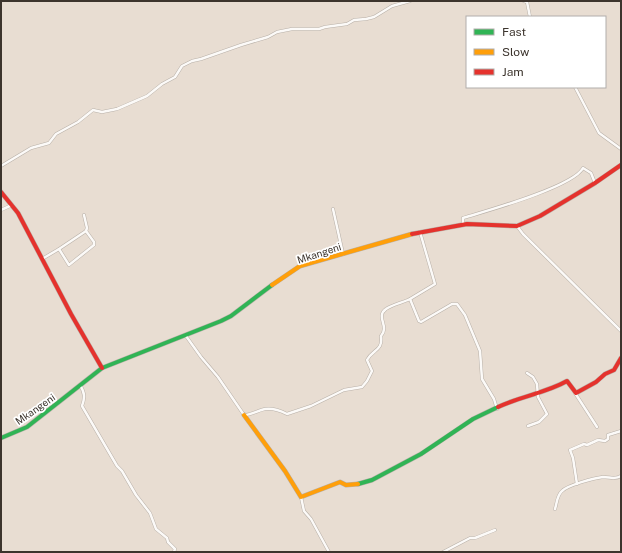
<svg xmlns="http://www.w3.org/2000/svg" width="622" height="553" font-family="'Public Sans',sans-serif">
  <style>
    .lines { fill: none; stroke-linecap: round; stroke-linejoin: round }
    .street-casing { stroke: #b8b0a8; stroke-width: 3.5 }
    .fast-casing { stroke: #b8b0a8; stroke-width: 5 }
    .slow-casing { stroke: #b8b0a8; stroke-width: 5 }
    .jam-casing { stroke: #b8b0a8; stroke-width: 5 }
    .street { stroke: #fcfaf8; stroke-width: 2.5 }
    .fast { stroke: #30b455; stroke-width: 4 }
    .slow { stroke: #ff9f0a; stroke-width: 4 }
    .jam { stroke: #e5322d; stroke-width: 4 }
    .labels { text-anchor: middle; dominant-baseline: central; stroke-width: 3.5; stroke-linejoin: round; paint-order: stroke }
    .street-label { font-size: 10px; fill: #3c342d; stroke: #fff }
  </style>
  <rect width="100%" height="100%" fill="#e8ddd2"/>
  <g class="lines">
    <defs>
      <g id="street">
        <path d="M524 1 527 2 530 17"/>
        <path d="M575 87 599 133 621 149"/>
        <path d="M1 166 31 148 49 143 56 134 78 122 93 110 102 112 117 109 147 96 162 84 175 77 182 66 192 61 201 59 241 45 268 37 277 32 292 29H319L325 27 347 24 354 20 366 19 374 17 392 6 410 1"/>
        <path d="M333 209 343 254"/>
        <path d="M1 210 12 205"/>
        <path d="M463 224V218C486 211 573 187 583 168L591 173 595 183"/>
        <path d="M517 226 523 234 621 331"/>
        <path d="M420 232 435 284 410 299 419 321 421 322 452 304H457L465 315 480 351 482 379 494 399 497 409"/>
        <path d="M59 249 86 231"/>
        <path d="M42 259 59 249 69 265 94 245V242L86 231 87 228 84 215"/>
        <path d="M186 336 201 357 218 377 244 415C252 415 258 410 265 409 272 408 281 411 287 414L311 406 344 390 362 387 367 381 372 371 367 360C373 349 383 351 381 336 390 326 375 317 386 309 391 305 404 302 410 299"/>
        <path d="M527 373 533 377 537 384 538 397 547 414 539 422 528 426"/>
        <path d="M80 385C85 393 85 398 82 406L117 466 122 471 136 495 150 513 156 529 167 538 168 542 175 549 174 552"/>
        <path d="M575 393 597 427"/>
        <path d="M577 484 573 458 570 450 584 444 587 445 598 440 605 441 608 439V435L621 431"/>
        <path d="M301 497 304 511 311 519 329 552"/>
        <path d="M555 509C557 503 557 495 562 491 568 485 594 478 603 477 610 477 615 480 621 476"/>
        <path d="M443 552 470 538H475L495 530"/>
      </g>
      <g id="fast">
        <path d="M1 438 27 427 102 368 221 321 231 316 272 285"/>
        <path d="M358 484 372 480 421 454 473 419 498 407"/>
      </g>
      <g id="slow">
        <path d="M272 285 300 266 412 234"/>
        <path d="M244 415 285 471 301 497 340 482 346 485 358 484"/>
      </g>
      <g id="jam">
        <path d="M1 192 18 213 71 314 102 368"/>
        <path d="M412 234 467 224 517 226 540 216 595 183 621 165"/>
        <path d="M498 407C521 396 546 393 567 381L576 393 596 382 605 374 614 370 621 358"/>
      </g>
    </defs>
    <use href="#street" class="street-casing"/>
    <use href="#fast" class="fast-casing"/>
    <use href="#slow" class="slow-casing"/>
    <use href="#jam" class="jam-casing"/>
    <use href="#street" class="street"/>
    <use href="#fast" class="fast"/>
    <use href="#slow" class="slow"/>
    <use href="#jam" class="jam"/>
  </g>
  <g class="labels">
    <g class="street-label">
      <text transform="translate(319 253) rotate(-18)">Mkangeni</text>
      <text transform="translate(35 409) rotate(-35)">Mkangeni</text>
    </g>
  </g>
  <rect width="622" height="553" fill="none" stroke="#3c342d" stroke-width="4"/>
  <rect x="466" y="16" width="140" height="72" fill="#ffffff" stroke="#b1aeab"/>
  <rect x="474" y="29" width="20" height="6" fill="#30b455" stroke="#b1aeab"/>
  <text x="502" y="36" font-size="12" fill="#3c342d">Fast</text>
  <rect x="474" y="49" width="20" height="6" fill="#ff9f0a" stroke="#b1aeab"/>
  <text x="502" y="56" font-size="12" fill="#3c342d">Slow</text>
  <rect x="474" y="69" width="20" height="6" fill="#e5322d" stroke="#b1aeab"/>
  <text x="502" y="76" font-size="12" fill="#3c342d">Jam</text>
</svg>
